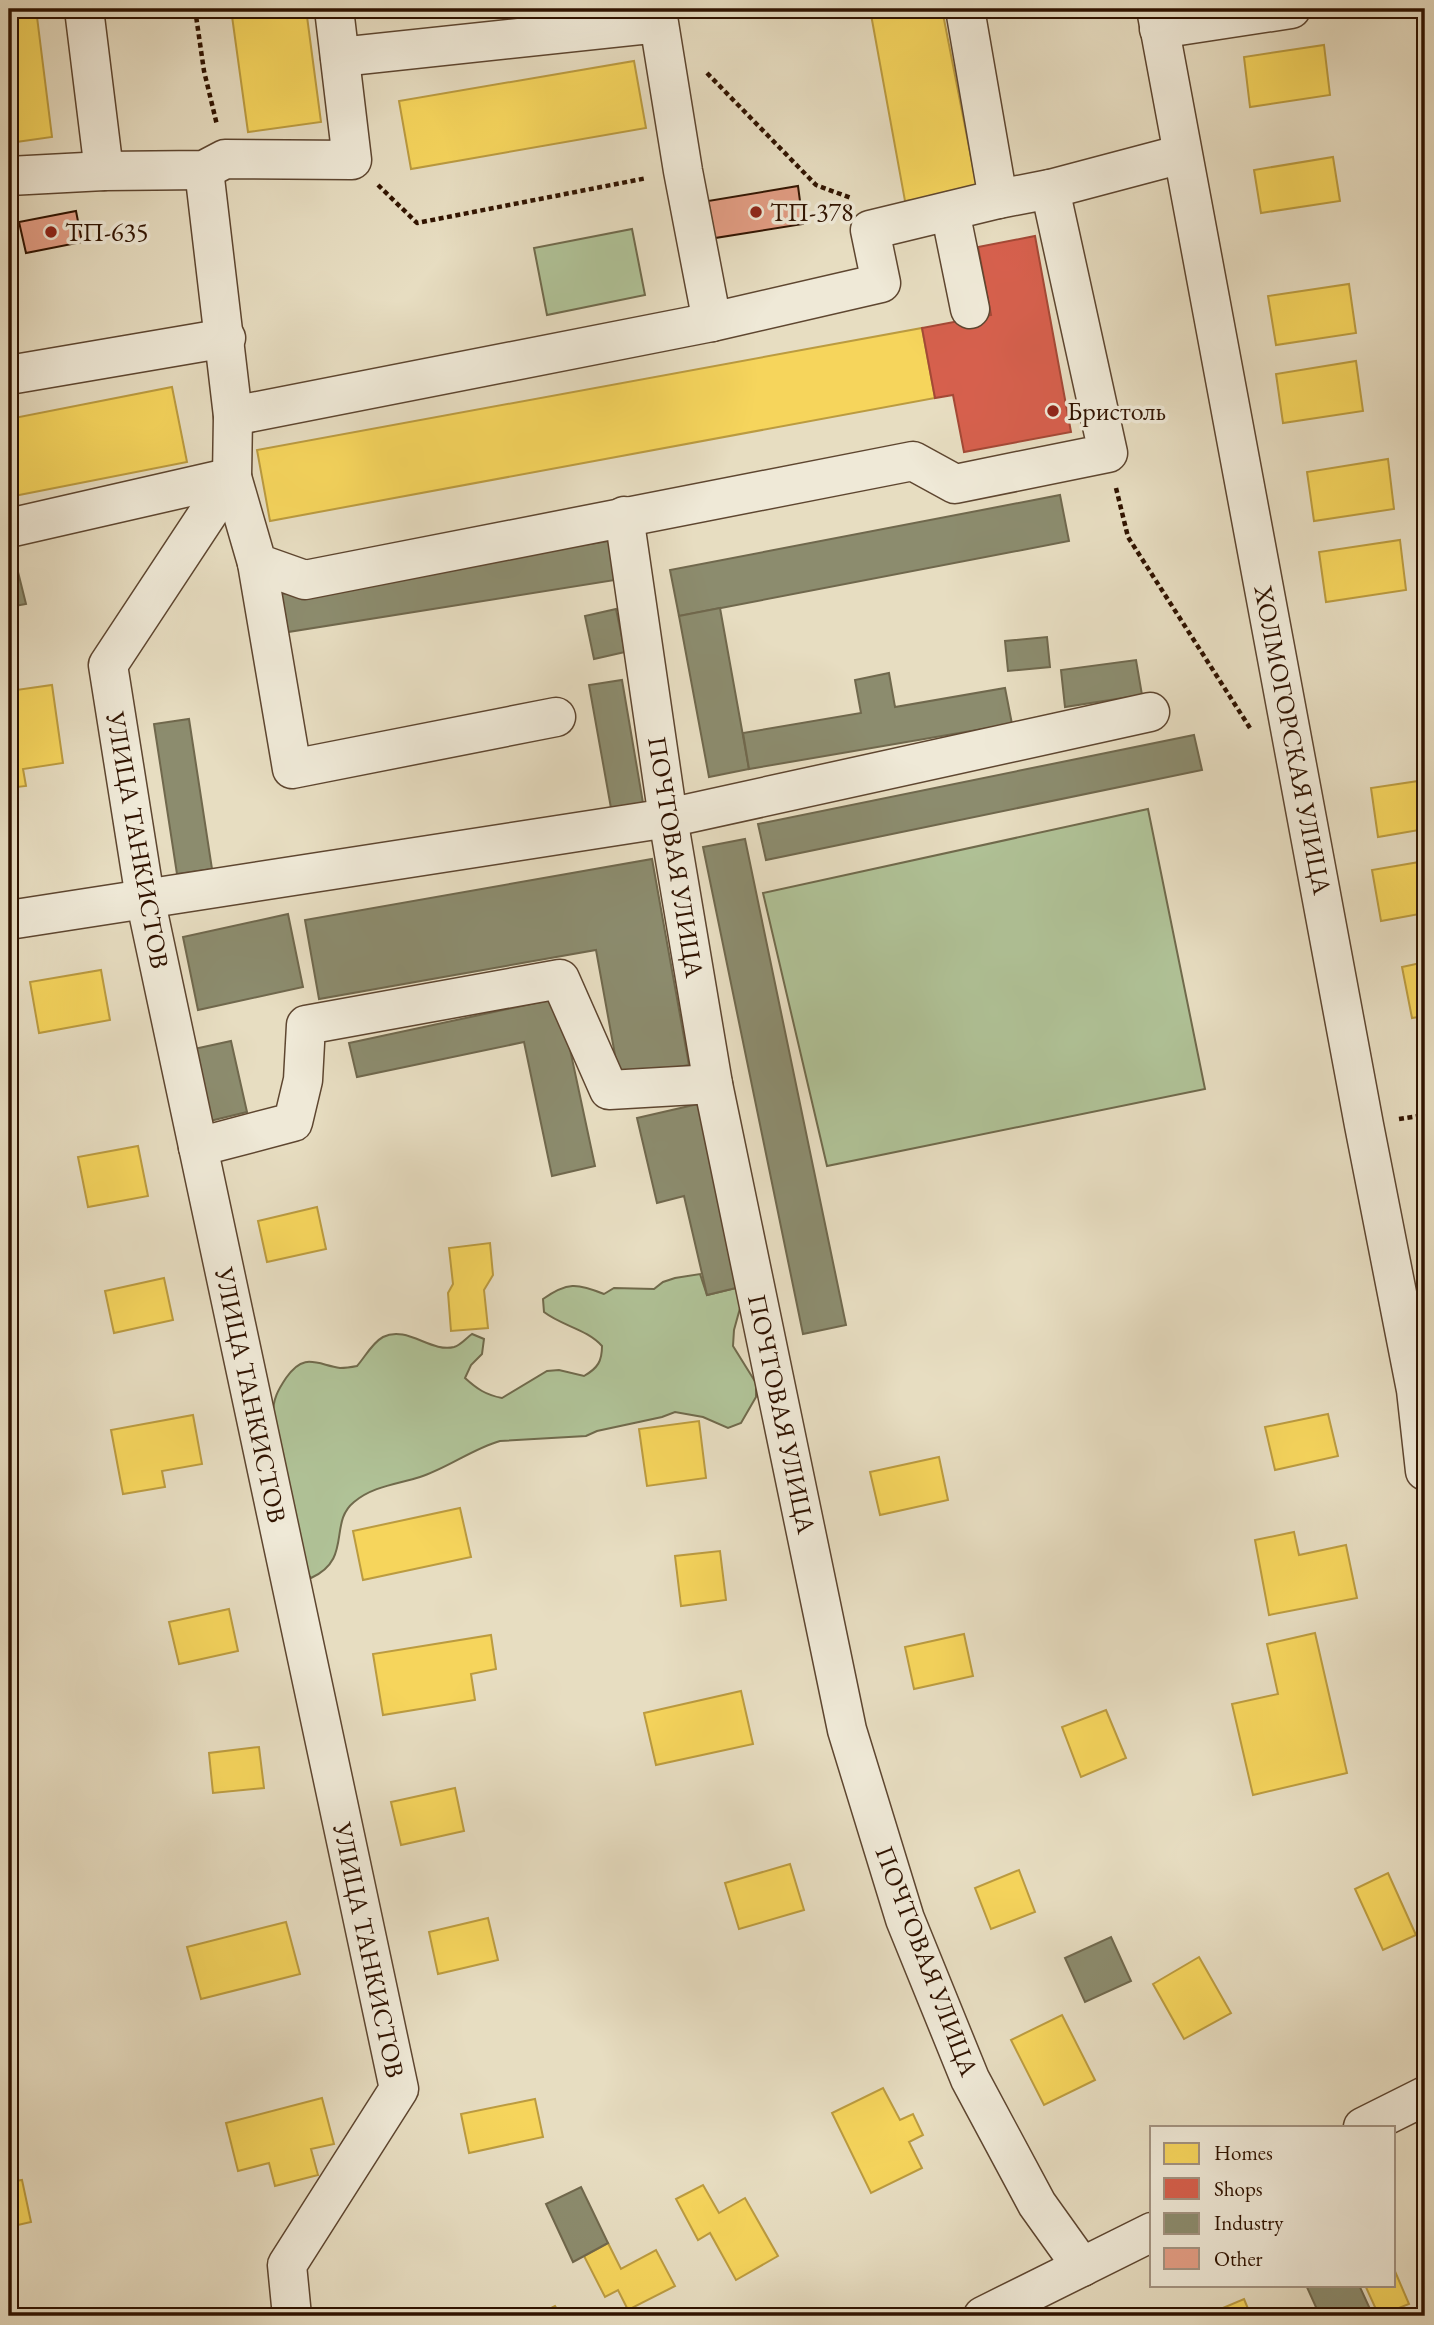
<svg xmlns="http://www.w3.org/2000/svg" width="1434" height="2325" font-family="'EB Garamond',serif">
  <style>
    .green { fill: #b0c297; stroke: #706a4c; stroke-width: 2 }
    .homes { fill: #f6d55c; stroke: #bb9b40; stroke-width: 2 }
    .shops { fill: #d6604d; stroke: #a44936; stroke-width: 2 }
    .industry { fill: #8c8c6e; stroke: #70684d; stroke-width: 2 }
    .building { fill: #e49e85; stroke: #301300; stroke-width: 2 }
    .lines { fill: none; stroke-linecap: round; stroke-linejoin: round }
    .minor-casing { stroke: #5e4630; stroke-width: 41 }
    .path { stroke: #301300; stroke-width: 4.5; stroke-dasharray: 5 3.5; stroke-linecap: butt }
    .minor { stroke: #efe9d7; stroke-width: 38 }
    .poi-dot { fill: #8f2418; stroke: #efe9d7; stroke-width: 2.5 }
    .labels { text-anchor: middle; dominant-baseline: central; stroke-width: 7; stroke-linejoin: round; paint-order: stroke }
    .poi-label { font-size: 26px; fill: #301300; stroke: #efe9d7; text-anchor: start }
    .street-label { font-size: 26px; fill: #301300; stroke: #efe9d7 }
  </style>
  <rect width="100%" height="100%" fill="#e7ddc1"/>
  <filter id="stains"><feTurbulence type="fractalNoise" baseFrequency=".00286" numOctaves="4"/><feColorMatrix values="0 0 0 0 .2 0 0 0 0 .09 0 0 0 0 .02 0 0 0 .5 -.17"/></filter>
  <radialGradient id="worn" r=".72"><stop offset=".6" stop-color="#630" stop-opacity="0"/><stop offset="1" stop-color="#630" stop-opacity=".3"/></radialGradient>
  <g class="green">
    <path d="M632 229 645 295 547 315 534 248Z"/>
    <path d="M1148 809 1205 1089 827 1166 763 893Z"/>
    <path d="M700 1274 707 1295 740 1287 742 1301 734 1330 733 1346 756 1383V1397L741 1423 728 1428 703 1417 675 1412 662 1417 597 1431 586 1436 500 1441C472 1449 448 1468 420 1477 398 1484 373 1486 354 1502 328 1523 353 1559 311 1578L303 1568 273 1414C273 1399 278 1390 286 1378 304 1352 316 1364 340 1368 345 1368 352 1367 357 1366 365 1357 372 1343 383 1337 407 1325 431 1353 454 1347 461 1345 466 1338 472 1334L484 1339 482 1354 471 1365 465 1378C477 1389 486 1395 502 1398L547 1371 559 1370 584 1376C598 1368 602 1361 602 1346 587 1329 562 1326 544 1312L543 1299C567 1282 577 1283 604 1294L614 1288 654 1289 663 1282 675 1278Z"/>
  </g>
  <g class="homes">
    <path d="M9 9H36L52 137 9 143Z"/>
    <path d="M231 9H306L321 122 248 132Z"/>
    <path d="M870 9H942L978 193 905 201Z"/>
    <path d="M1324 45 1330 95 1250 107 1244 57Z"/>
    <path d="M634 61 646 128 411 169 399 101Z"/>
    <path d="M1333 157 1340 201 1261 213 1254 170Z"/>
    <path d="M1349 284 1356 333 1276 345 1268 296Z"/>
    <path d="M922 328 935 398 270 521 257 450Z"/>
    <path d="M1356 361 1363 411 1283 423 1276 374Z"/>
    <path d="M172 387 187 462 9 497V419Z"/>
    <path d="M1388 459 1394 509 1314 521 1307 472Z"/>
    <path d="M1400 540 1406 590 1326 602 1319 552Z"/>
    <path d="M52 685 63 763 23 769 26 786 9 788V752H11L9 691Z"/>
    <path d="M1425 780V829L1378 837 1371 788Z"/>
    <path d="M1425 861V913L1381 921 1372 870Z"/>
    <path d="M1425 962V1016L1412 1018 1402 967Z"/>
    <path d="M101 970 110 1020 39 1033 30 982Z"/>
    <path d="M138 1146 148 1196 88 1207 78 1157Z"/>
    <path d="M317 1207 326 1249 267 1262 258 1221Z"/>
    <path d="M490 1243 493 1275 484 1290 488 1328 451 1331 448 1293 453 1284 449 1248Z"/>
    <path d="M164 1278 173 1320 114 1333 105 1291Z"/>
    <path d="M1328 1414 1338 1456 1275 1470 1265 1427Z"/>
    <path d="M193 1415 202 1464 162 1471 165 1487 123 1494 111 1430Z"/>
    <path d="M699 1421 706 1478 647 1486 639 1429Z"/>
    <path d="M939 1457 948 1500 880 1515 870 1472Z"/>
    <path d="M460 1508 471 1557 363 1580 353 1531Z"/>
    <path d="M1294 1532 1299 1555 1346 1545 1357 1598 1269 1615 1255 1540Z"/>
    <path d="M720 1551 726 1600 681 1606 675 1556Z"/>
    <path d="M229 1609 238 1651 179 1664 169 1622Z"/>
    <path d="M1315 1633 1347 1773 1253 1795 1232 1704 1278 1694 1267 1644Z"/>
    <path d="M964 1634 973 1676 914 1689 905 1647Z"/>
    <path d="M491 1635 496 1669 471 1674 475 1700 383 1715 373 1654Z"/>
    <path d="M741 1691 753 1744 656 1765 644 1713Z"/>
    <path d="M1106 1710 1126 1758 1081 1777 1062 1727Z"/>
    <path d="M259 1747 264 1788 213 1793 209 1753Z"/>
    <path d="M455 1788 464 1831 401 1845 391 1802Z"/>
    <path d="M790 1864 804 1910 739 1929 725 1883Z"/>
    <path d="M1019 1870 1035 1912 991 1929 975 1888Z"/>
    <path d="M1388 1873 1416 1935 1383 1950 1355 1889Z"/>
    <path d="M488 1918 498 1960 438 1974 429 1932Z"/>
    <path d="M286 1922 300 1974 201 1999 187 1947Z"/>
    <path d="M1199 1957 1231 2013 1184 2039 1153 1984Z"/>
    <path d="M1062 2015 1095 2080 1044 2105 1011 2040Z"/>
    <path d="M883 2088 900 2120 913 2114 923 2135 909 2142 922 2168 871 2193 832 2113Z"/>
    <path d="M322 2098 334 2144 311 2149 318 2175 275 2186 269 2163 238 2171 226 2123Z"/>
    <path d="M535 2099 543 2137 469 2153 461 2114Z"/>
    <path d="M22 2180 31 2222 9 2227V2182Z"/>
    <path d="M703 2185 719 2213 745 2198 778 2256 736 2280 710 2233 698 2240 676 2199Z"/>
    <path d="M608 2243 621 2269 656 2250 675 2286 628 2310 618 2290 605 2297 584 2256Z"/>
    <path d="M1394 2269 1409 2304 1379 2316 1365 2285H1394Z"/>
    <path d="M1244 2299 1251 2316H1204Z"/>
    <path d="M555 2306 561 2316H535Z"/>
  </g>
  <path class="shops" d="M1035 236 1071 432 964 452 953 395 935 398 922 328 991 315 978 247Z"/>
  <g class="industry">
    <path d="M1060 495 1069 541 679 616 670 570Z"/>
    <path d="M609 541 615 580 288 632 281 594Z"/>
    <path d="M16 564 26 604 9 607V565Z"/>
    <path d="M720 608 749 769 709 777 679 616Z"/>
    <path d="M616 609 625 652 594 659 585 616Z"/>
    <path d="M1047 637 1050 667 1008 671 1005 641Z"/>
    <path d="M1136 660 1142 695 1065 707 1061 670Z"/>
    <path d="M889 673 895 707 1005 688 1012 724 749 769 743 733 861 713 855 680Z"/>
    <path d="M622 680 643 803 611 808 589 685Z"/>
    <path d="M189 719 212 869 177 874 154 724Z"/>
    <path d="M1194 735 1202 770 766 860 758 824Z"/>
    <path d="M745 839 846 1325 803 1334 703 847Z"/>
    <path d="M652 859 689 1065 619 1077 596 950 319 999 305 920Z"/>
    <path d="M288 914 303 987 198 1010 183 937Z"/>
    <path d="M559 998 595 1166 552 1176 524 1042 357 1077 349 1043Z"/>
    <path d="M231 1041 247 1112 210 1121 194 1049Z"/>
    <path d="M698 1104 740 1287 707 1295 684 1196 657 1203 637 1118Z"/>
    <path d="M1111 1937 1131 1981 1085 2002 1065 1958Z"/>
    <path d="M581 2187 608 2243 573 2262 546 2204Z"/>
    <path d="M1306 2285H1359L1370 2309 1355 2316H1320Z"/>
  </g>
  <g class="building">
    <path d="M798 186 803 224 715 238 708 201Z"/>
    <path d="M76 211 82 242 26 253 19 222Z"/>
  </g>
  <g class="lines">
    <defs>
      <g id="minor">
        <path d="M84 9 104 171"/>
        <path d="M1156 9 1364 1125 1416 1390 1425 1471"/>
        <path d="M1159 29 1291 9"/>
        <path d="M340 57 659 23 683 171 712 322"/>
        <path d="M204 170 233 416 232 477 108 665 145 898 399 2089 287 2265 292 2316"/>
        <path d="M9 176 104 171 204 170 225 159 352 160 334 9"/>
        <path d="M1050 189 1182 154"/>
        <path d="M950 211 970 309"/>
        <path d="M9 375 226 338"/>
        <path d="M233 416 712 322 881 283 870 230 998 199 965 9"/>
        <path d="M624 516 668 818 713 1084 847 1730 905 1919 970 2079 1037 2204 1082 2267"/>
        <path d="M9 528 232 477 257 563 305 580 913 461 955 484 1108 453 1050 189 998 199"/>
        <path d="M257 563 292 769 556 717"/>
        <path d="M9 920 668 818 1150 712"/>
        <path d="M198 1147 293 1122 303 1080 306 1025 560 979 609 1090 713 1084"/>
        <path d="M1363 2127 1425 2096"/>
        <path d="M983 2316 1152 2232"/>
      </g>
    </defs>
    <use href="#minor" class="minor-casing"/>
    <g class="path">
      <path d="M195 9 204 71 217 125"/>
      <path d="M707 73 816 185 851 198"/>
      <path d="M378 185 417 223 647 178"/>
      <path d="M1116 488 1128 537 1250 728"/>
      <path d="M1399 1119 1425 1115"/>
    </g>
    <use href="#minor" class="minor"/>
  </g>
  <g class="poi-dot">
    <circle cx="756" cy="212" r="7"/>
    <circle cx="51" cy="232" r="7"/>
    <circle cx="1053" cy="411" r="7"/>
  </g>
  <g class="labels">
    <g class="poi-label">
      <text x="770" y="212">ТП-378</text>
      <text x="65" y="232">ТП-635</text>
      <text x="1067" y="411">Бристоль</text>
    </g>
    <g class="street-label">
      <text transform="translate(1293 740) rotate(79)">ХОЛМОГОРСКАЯ УЛИЦА</text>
      <text transform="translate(138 840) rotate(80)">УЛИЦА ТАНКИСТОВ</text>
      <text transform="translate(676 857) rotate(81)">ПОЧТОВАЯ УЛИЦА</text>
      <text transform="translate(251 1395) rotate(78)">УЛИЦА ТАНКИСТОВ</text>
      <text transform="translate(782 1414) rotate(78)">ПОЧТОВАЯ УЛИЦА</text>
      <text transform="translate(369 1950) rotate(78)">УЛИЦА ТАНКИСТОВ</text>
      <text transform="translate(927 1961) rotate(69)">ПОЧТОВАЯ УЛИЦА</text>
    </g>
  </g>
  <rect width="1434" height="2325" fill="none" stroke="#e7ddc1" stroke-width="35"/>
  <rect x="10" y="10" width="1413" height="2304" fill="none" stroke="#301300" stroke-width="3.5"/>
  <rect x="18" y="18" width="1399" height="2290" fill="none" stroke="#301300" stroke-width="2"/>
  <rect x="1150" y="2126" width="245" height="161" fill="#efe9d7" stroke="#a39381" stroke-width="2"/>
  <rect x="1164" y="2143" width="35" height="21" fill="#f6d55c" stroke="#a39381" stroke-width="2"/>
  <text x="1214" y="2160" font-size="21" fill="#301300">Homes</text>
  <rect x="1164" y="2178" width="35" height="21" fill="#d6604d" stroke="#a39381" stroke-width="2"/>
  <text x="1214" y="2196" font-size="21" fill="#301300">Shops</text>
  <rect x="1164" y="2213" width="35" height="21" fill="#8c8c6e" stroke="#a39381" stroke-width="2"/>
  <text x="1214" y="2230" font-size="21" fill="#301300">Industry</text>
  <rect x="1164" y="2248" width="35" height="21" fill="#e49e85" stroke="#a39381" stroke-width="2"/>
  <text x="1214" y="2266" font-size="21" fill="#301300">Other</text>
  <rect width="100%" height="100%" filter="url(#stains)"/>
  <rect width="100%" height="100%" fill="url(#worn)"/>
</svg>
